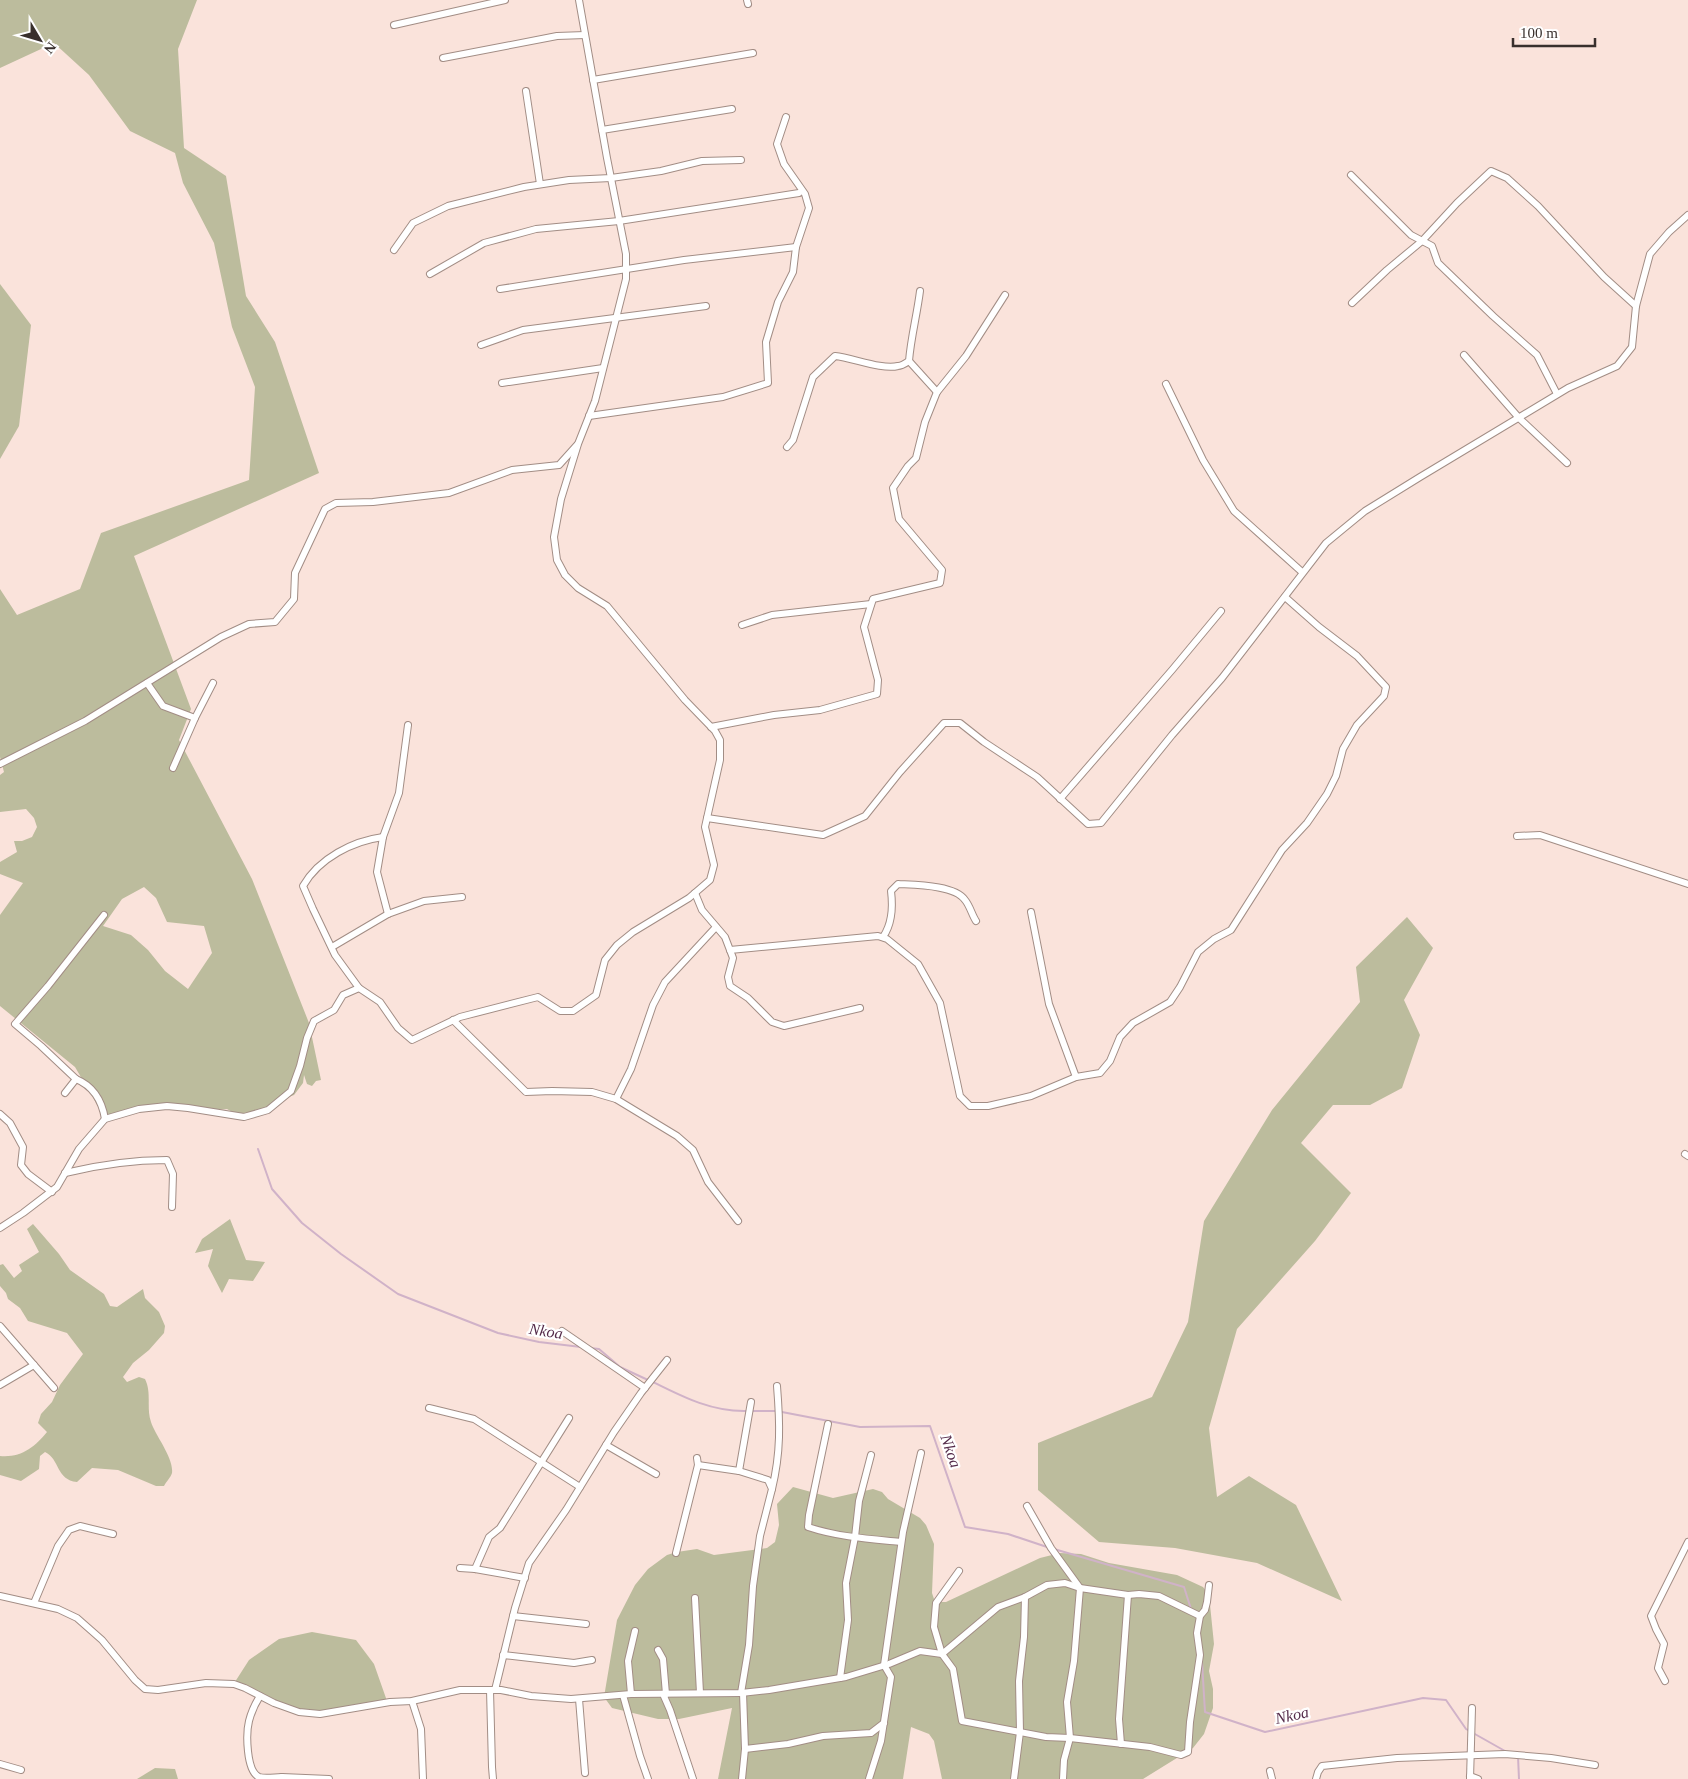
<svg xmlns="http://www.w3.org/2000/svg" width="1688" height="1779" font-family="'Times New Roman',serif">
  <style>
    .green { fill: #bcbc9d; fill-rule: evenodd }
    .lines { fill: none; stroke-linecap: round; stroke-linejoin: round }
    .stream { stroke: #d0b2c8; stroke-width: 2 }
    .street-casing { stroke: #a28d85; stroke-width: 8 }
    .street { stroke: #fff; stroke-width: 6 }
    .labels { text-anchor: middle; dominant-baseline: central; stroke-width: 4.5; stroke-linejoin: round; paint-order: stroke }
    .water-label { font-size: 16px; font-style: italic; fill: #542b4a; stroke: #fff }
  </style>
  <rect width="100%" height="100%" fill="#fae3db"/>
  <g class="green">
    <path d="M0 0H197L178 49 184 148 226 176 246 296 275 342 319 473 134 556 191 709 179 740 252 879 309 1023 321 1080 316 1081 312 1086 307 1084 304 1075 303 1083 294 1095 286 1098 271 1112 263 1114 252 1112 236 1114 227 1109 196 1112 139 1106 106 1120 75 1067 0 1006V915L23 883 0 874V862L17 852 14 841H22L32 837 37 827 34 818 26 809 0 812V775L4 772 0 757V589L17 615 80 589 101 533 249 480 255 387 232 327 214 243 183 183 175 153 130 131 89 75 54 43 0 68ZM144 887 156 898 167 922 204 926 212 953 188 989 165 971 148 950 131 935 103 926 122 899Z"/>
    <path d="M0 284 31 325 19 426 0 459Z"/>
    <path d="M1407 917 1433 948 1404 1000 1420 1035 1402 1088 1370 1105H1333L1301 1143 1351 1193 1315 1241 1237 1329 1209 1428 1217 1497 1249 1476 1296 1505 1342 1601 1257 1563 1175 1548 1099 1542 1038 1490V1443L1152 1397 1188 1322 1204 1221 1272 1110 1360 1002 1356 967Z"/>
    <path d="M230 1219 246 1260 265 1262 253 1281 229 1279 222 1293 208 1266 213 1249 195 1253 202 1239Z"/>
    <path d="M33 1224 59 1254 70 1270 104 1294 110 1306 117 1307 143 1289 145 1298 159 1312 165 1326 164 1333 149 1350 133 1363 123 1377 127 1382 139 1377 145 1379C152 1393 146 1408 151 1422 155 1435 174 1458 172 1473 171 1477 166 1482 164 1486H156L118 1470 92 1468 77 1482C56 1480 60 1459 45 1452L40 1456 39 1469 21 1481 0 1475V1456C21 1458 35 1447 47 1432L38 1423 41 1414 52 1402 60 1385 83 1354 67 1333 28 1321 20 1308 8 1299 6 1293 0 1286V1265L3 1264 14 1278 22 1271 19 1265 39 1252 27 1229Z"/>
    <path d="M793 1487 833 1498 873 1489 882 1492 888 1499 920 1518 926 1525 934 1544 932 1593 935 1602H946L1040 1558 1060 1553 1081 1554 1109 1563 1177 1575 1203 1587 1209 1595 1214 1644 1209 1671 1213 1689V1708L1204 1734 1193 1748 1143 1779H942L934 1741 929 1734 911 1727 903 1779H718L732 1708 679 1719H658L612 1708 604 1697 617 1620 635 1585 648 1569 667 1555 677 1552 697 1549 714 1555 767 1548 775 1542 779 1525 777 1504Z"/>
    <path d="M312 1632 356 1640 374 1664 387 1701C365 1704 343 1709 322 1711 292 1713 260 1696 233 1685L249 1660 279 1639Z"/>
    <path d="M155 1768 175 1769 178 1779H137Z"/>
  </g>
  <g class="lines">
    <g class="stream">
      <path d="M258 1149 272 1189 302 1223 341 1254 398 1294 498 1333 539 1342 581 1347"/>
      <path d="M590 1348 599 1349 620 1367 648 1380"/>
      <path d="M653 1382C683 1397 712 1412 747 1411"/>
      <path d="M752 1411H777"/>
      <path d="M782 1412 860 1427 930 1426 965 1527 1008 1534 1047 1547"/>
      <path d="M1054 1549 1184 1587 1191 1609"/>
      <path d="M1202 1662 1205 1712 1265 1732 1423 1698 1446 1700 1466 1729 1505 1751"/>
      <path d="M1518 1756 1519 1779"/>
    </g>
    <defs>
      <g id="street">
        <path d="M747 0 748 4"/>
        <path d="M394 25 505 0"/>
        <path d="M443 58 557 36 585 35"/>
        <path d="M593 80 753 53"/>
        <path d="M526 91 540 184"/>
        <path d="M602 130 732 109"/>
        <path d="M1351 175 1411 235 1432 246 1438 263 1493 316 1537 355 1557 394"/>
        <path d="M394 250 413 223 448 206 524 187 569 180 611 178 661 171 702 161 741 160"/>
        <path d="M430 274 484 243 536 229 619 221 799 193"/>
        <path d="M500 289 684 260 796 247"/>
        <path d="M1352 303 1387 270 1422 241 1457 203 1491 171 1507 178 1538 206 1604 277 1636 306"/>
        <path d="M481 345 523 330 706 306"/>
        <path d="M1464 355 1519 418 1567 463"/>
        <path d="M909 361 937 392"/>
        <path d="M502 383 603 368"/>
        <path d="M1166 384 1203 460 1234 511 1302 572"/>
        <path d="M589 416 723 397 768 383 766 342 778 302 793 272 796 247 809 208 805 194 784 164 777 144 786 117"/>
        <path d="M787 447 793 440 813 377 835 356C853 358 882 370 898 366 902 366 906 363 909 361 911 337 917 315 920 291"/>
        <path d="M742 625 772 615 871 604"/>
        <path d="M147 683 163 706 195 718"/>
        <path d="M711 727 774 715 820 710 877 694 878 680 864 627 873 599 940 583 942 570 899 519 893 488 908 466 916 458 925 422 937 392 966 356 1005 295"/>
        <path d="M0 764 85 721 221 637 249 624 275 622 294 599 295 573 325 509 336 503 373 502 449 493 512 470 559 465 577 445"/>
        <path d="M173 768 195 718 213 683"/>
        <path d="M1060 799 1172 670 1221 611"/>
        <path d="M707 818 823 835 865 816 900 772 944 723H960L984 742 1037 777 1088 824 1101 823 1172 735 1222 678 1326 543 1365 511 1420 477 1568 388 1617 366 1632 347 1636 306 1650 254 1669 232 1688 215"/>
        <path d="M1517 836 1540 835 1688 884"/>
        <path d="M695 893 702 910 725 937 733 958 728 977 730 986 748 998 772 1022 784 1026 860 1008"/>
        <path d="M1031 912 1049 1004 1076 1077"/>
        <path d="M388 914 377 872 383 837 399 793 408 725"/>
        <path d="M883 937C892 924 893 907 891 891L898 884C915 885 955 885 965 900 970 906 972 915 976 921"/>
        <path d="M332 947 388 914 424 901 462 897"/>
        <path d="M730 950 878 936 887 939 918 964 940 1003 960 1096 970 1106H988L1031 1096 1076 1077 1100 1073 1110 1061 1120 1037 1133 1023 1170 1002 1180 987 1198 952 1214 939 1231 930 1282 850 1307 823 1327 794 1336 776 1343 749 1357 725 1384 696 1386 687 1357 656 1319 627 1285 597"/>
        <path d="M359 988 335 955 313 909 303 886C319 858 353 841 383 837"/>
        <path d="M453 1020 526 1092 552 1091 592 1092 616 1099 677 1136 693 1150 708 1182 738 1221"/>
        <path d="M76 1079 41 1046 15 1024 48 986 104 915"/>
        <path d="M65 1093 76 1079C93 1086 102 1101 105 1119"/>
        <path d="M616 1099 631 1069 653 1005 665 982 716 927"/>
        <path d="M0 1114 10 1123 23 1147 21 1165 28 1174 52 1192"/>
        <path d="M1685 1154 1688 1156"/>
        <path d="M65 1173C98 1165 132 1160 167 1160L173 1174 172 1207"/>
        <path d="M0 1228 23 1213 57 1187 79 1149 105 1119 139 1109 167 1106 188 1108 244 1117 268 1110 291 1091 300 1066 307 1038 314 1021 334 1010 343 995 359 988 380 1002 398 1028 412 1040 460 1017 538 997 560 1011H573L596 995 605 960 617 945 633 932 689 898 710 880 714 865 705 827 720 760V740L715 731 685 700 607 606 578 588 565 575 557 560 554 537 561 499 578 444 595 401 626 279V254L607 158 579 0"/>
        <path d="M0 1326 54 1388"/>
        <path d="M562 1331 645 1388"/>
        <path d="M0 1385 34 1365"/>
        <path d="M429 1408 474 1419 580 1487"/>
        <path d="M828 1424 809 1515 808 1527C838 1537 870 1539 901 1542"/>
        <path d="M606 1445 656 1474"/>
        <path d="M698 1465 739 1471 768 1480 772 1489 760 1536 753 1586 749 1645 741 1693"/>
        <path d="M739 1471 751 1402"/>
        <path d="M772 1489C781 1452 780 1423 777 1386"/>
        <path d="M1027 1506 1051 1548 1080 1588 1074 1661 1067 1702 1070 1738 1064 1760 1063 1779"/>
        <path d="M676 1553 698 1465 697 1458"/>
        <path d="M460 1568 475 1569 525 1578"/>
        <path d="M475 1569 489 1537 500 1528 569 1418"/>
        <path d="M959 1571 936 1603 934 1627 942 1654 953 1669 962 1721 1046 1737 1070 1738 1150 1747 1181 1755 1188 1752 1190 1722 1200 1655 1197 1633 1200 1616 1205 1610 1207 1602 1209 1585"/>
        <path d="M0 1596 58 1609 77 1618 102 1640 135 1680 145 1689 158 1690 206 1683 234 1684 245 1688 274 1703 299 1712 320 1714 390 1702 412 1701 460 1690H501L531 1696 571 1699 631 1694 741 1693 769 1690 846 1677 889 1664 920 1651 942 1654 998 1607 1025 1597 1047 1585 1065 1583 1080 1588 1128 1595 1139 1594 1159 1596 1200 1616"/>
        <path d="M695 1598 700 1693"/>
        <path d="M34 1603 58 1546 69 1530 80 1526 113 1534"/>
        <path d="M513 1616 586 1624"/>
        <path d="M658 1650 663 1659 666 1694"/>
        <path d="M503 1655 574 1663 592 1660"/>
        <path d="M840 1678 848 1620 846 1583 855 1537 859 1501 871 1455"/>
        <path d="M1665 1681 1658 1668 1664 1644 1656 1629 1651 1616 1688 1542"/>
        <path d="M490 1690 492 1767 493 1779"/>
        <path d="M495 1690 515 1608 529 1563 566 1510 614 1432 641 1393 667 1360"/>
        <path d="M631 1694 628 1661 635 1631"/>
        <path d="M663 1694 670 1710 693 1779"/>
        <path d="M623 1695 640 1756 648 1779"/>
        <path d="M260 1696C255 1704 251 1713 249 1721 246 1733 246 1771 259 1777 266 1779 275 1777 282 1777L284 1779"/>
        <path d="M579 1699 585 1773"/>
        <path d="M412 1701 421 1729 423 1779"/>
        <path d="M1121 1744 1119 1719 1128 1595"/>
        <path d="M745 1749 788 1744 823 1736 871 1733 884 1723"/>
        <path d="M0 1764 21 1770"/>
        <path d="M1270 1771 1272 1779"/>
        <path d="M1470 1776 1478 1779"/>
        <path d="M282 1777 329 1779"/>
        <path d="M742 1779 745 1749 743 1693"/>
        <path d="M869 1779 881 1741 891 1677 884 1665 903 1532 921 1453"/>
        <path d="M1014 1779 1020 1732 1019 1681 1024 1637 1025 1597"/>
        <path d="M1316 1779 1318 1772 1322 1766 1397 1758 1505 1754 1551 1758 1595 1765"/>
        <path d="M1470 1779 1472 1708"/>
      </g>
    </defs>
    <use href="#street" class="street-casing"/>
    <use href="#street" class="street"/>
  </g>
  <g class="labels">
    <g class="water-label">
      <text transform="translate(546 1331) rotate(9)">Nkoa</text>
      <text transform="translate(951 1451) rotate(71)">Nkoa</text>
      <text transform="translate(1292 1715) rotate(-12)">Nkoa</text>
    </g>
  </g>
  <g transform="translate(40 40) rotate(128)" stroke="#ffffff" stroke-width="4" paint-order="stroke">
  <path d="M0-4L9 19L0 12L-9 19Z" fill="#382f2c"/>
  <text y="-8" font-size="14" font-weight="bold" text-anchor="middle" fill="#382f2c">N</text>
  </g>
  <path d="M1513 38v8h82v-8" fill="none" stroke="#382f2c" stroke-width="2.5"/>
  <text x="1520" y="38" font-size="15" fill="#382f2c" stroke="#ffffff" stroke-width="4" paint-order="stroke">100 m</text>
</svg>
